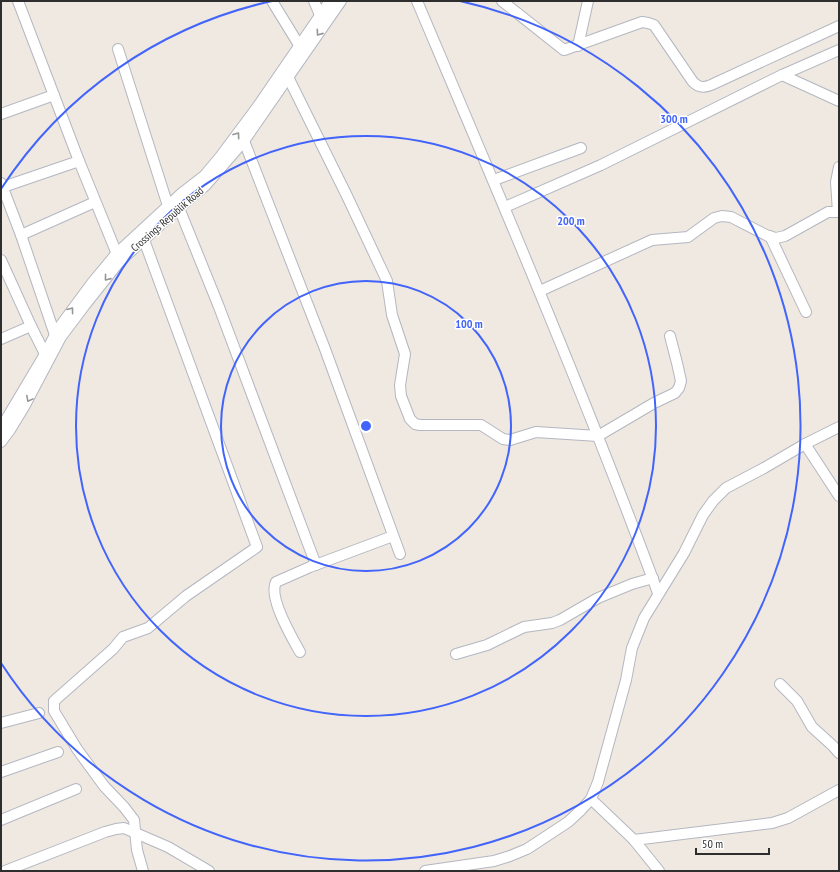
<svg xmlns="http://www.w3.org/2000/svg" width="840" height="872" font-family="'PT Sans Narrow',sans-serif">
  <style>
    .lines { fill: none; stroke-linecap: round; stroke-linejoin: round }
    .minor-casing { stroke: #b4b7c1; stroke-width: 12 }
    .minor { stroke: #fff; stroke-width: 10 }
    .oneway { stroke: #969696 }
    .ring { fill: none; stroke: #4264fb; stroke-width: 2 }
    .labels { text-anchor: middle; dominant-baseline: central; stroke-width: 3; stroke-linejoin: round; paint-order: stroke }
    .street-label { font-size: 11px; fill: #2e2e2e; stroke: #fff }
    .centre { fill: #4264fb; stroke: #fff; stroke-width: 2 }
    .ring-label { font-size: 12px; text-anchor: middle; font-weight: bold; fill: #4264fb; stroke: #fff; stroke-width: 3; stroke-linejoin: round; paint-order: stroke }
  </style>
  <rect width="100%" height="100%" fill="#efe9e1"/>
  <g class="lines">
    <defs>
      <g id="minor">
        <path d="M272 1 299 45"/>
        <path d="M314 1 320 15"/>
        <path d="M417 1C500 197 584 393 658 593"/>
        <path d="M502 1 564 50 642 22 648 23 654 25 693 82C699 88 704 88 711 85L839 26"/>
        <path d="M578 46 588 1"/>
        <path d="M118 49 168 206"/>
        <path d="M782 75 839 101"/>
        <path d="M288 77 347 196 387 281 392 315 405 354 400 385 401 396 410 419 415 424 420 425H481L503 439 510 440 536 432 598 436 654 403 675 393 679 388 681 381 677 363 670 336"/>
        <path d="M1 114 54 95"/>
        <path d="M244 141 325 349 400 554"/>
        <path d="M79 161 119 259"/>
        <path d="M494 180 581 148"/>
        <path d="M1 183 21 235 55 335"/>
        <path d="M3 187 79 161 18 1"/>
        <path d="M505 207 601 165 782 75 839 50"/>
        <path d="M179 208 219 307 316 565"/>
        <path d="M838 212 836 182 839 167"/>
        <path d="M21 235 95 202"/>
        <path d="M770 236 806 312"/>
        <path d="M1 260 31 326 45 354"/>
        <path d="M540 291 652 240 688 237 714 218 722 216 731 217 768 236 776 238 785 236 828 212H839"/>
        <path d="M1 339 31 326"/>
        <path d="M1 428 45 354 58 329 92 283 116 254 182 193 204 176 220 157 258 106 330 1"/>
        <path d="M1 442 10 430 24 407 61 337 85 305 120 261 179 208 205 186 244 141 341 1"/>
        <path d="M805 444 839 496"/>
        <path d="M300 652C292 638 268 597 276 582L310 567 393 536"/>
        <path d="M456 654 487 645 524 627 552 623 560 620 598 598 632 584 653 578"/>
        <path d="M780 684 797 701 812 727 833 746 839 753"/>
        <path d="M1 723 39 713"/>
        <path d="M1 772 58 752"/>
        <path d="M591 799 634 840 659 871"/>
        <path d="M1 820 76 789"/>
        <path d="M634 840 772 823 788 818 839 790"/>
        <path d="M5 871 105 832 116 829 124 828 168 847 209 871"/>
        <path d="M143 871 137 850 134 820 124 807 104 786 77 749 54 711V701L113 649 123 637 148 628 186 596 257 547 144 240"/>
        <path d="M425 871 494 861 510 856 527 849 568 822 581 810 591 799 598 782 626 680 632 648 644 618 684 553 703 515 713 501 726 488 764 468 805 444 839 427"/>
      </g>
    </defs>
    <use href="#minor" class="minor-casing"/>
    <use href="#minor" class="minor"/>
  </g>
  <defs><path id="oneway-chevron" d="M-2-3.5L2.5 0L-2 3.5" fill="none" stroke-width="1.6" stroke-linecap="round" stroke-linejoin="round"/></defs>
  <g class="oneway">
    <use href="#oneway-chevron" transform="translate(319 33) rotate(125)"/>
    <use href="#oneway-chevron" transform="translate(237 135) rotate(-54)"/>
    <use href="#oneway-chevron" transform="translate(107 278) rotate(129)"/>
    <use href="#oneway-chevron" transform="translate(71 310) rotate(-53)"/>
    <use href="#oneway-chevron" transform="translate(29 399) rotate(118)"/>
  </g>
  <g class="ring">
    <circle cx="366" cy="426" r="145"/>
    <circle cx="366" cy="426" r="290"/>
    <path d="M1 189A435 435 0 0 1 272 1M460 1A435 435 0 1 1 1 663"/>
  </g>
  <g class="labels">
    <g class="street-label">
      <text transform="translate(167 219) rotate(-41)">Crossings Republik Road</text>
    </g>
  </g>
  <circle cx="366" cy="426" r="6" class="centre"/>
  <g class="ring-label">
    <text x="674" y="123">300 m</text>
    <text x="571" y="225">200 m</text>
    <text x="469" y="328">100 m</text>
  </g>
  <rect width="840" height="872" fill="none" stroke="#2e2e2e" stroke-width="4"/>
  <path d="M696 848v6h73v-6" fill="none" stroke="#2e2e2e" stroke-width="2"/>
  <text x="702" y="848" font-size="12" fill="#2e2e2e" stroke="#ffffff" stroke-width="3" paint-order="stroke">50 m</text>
</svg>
